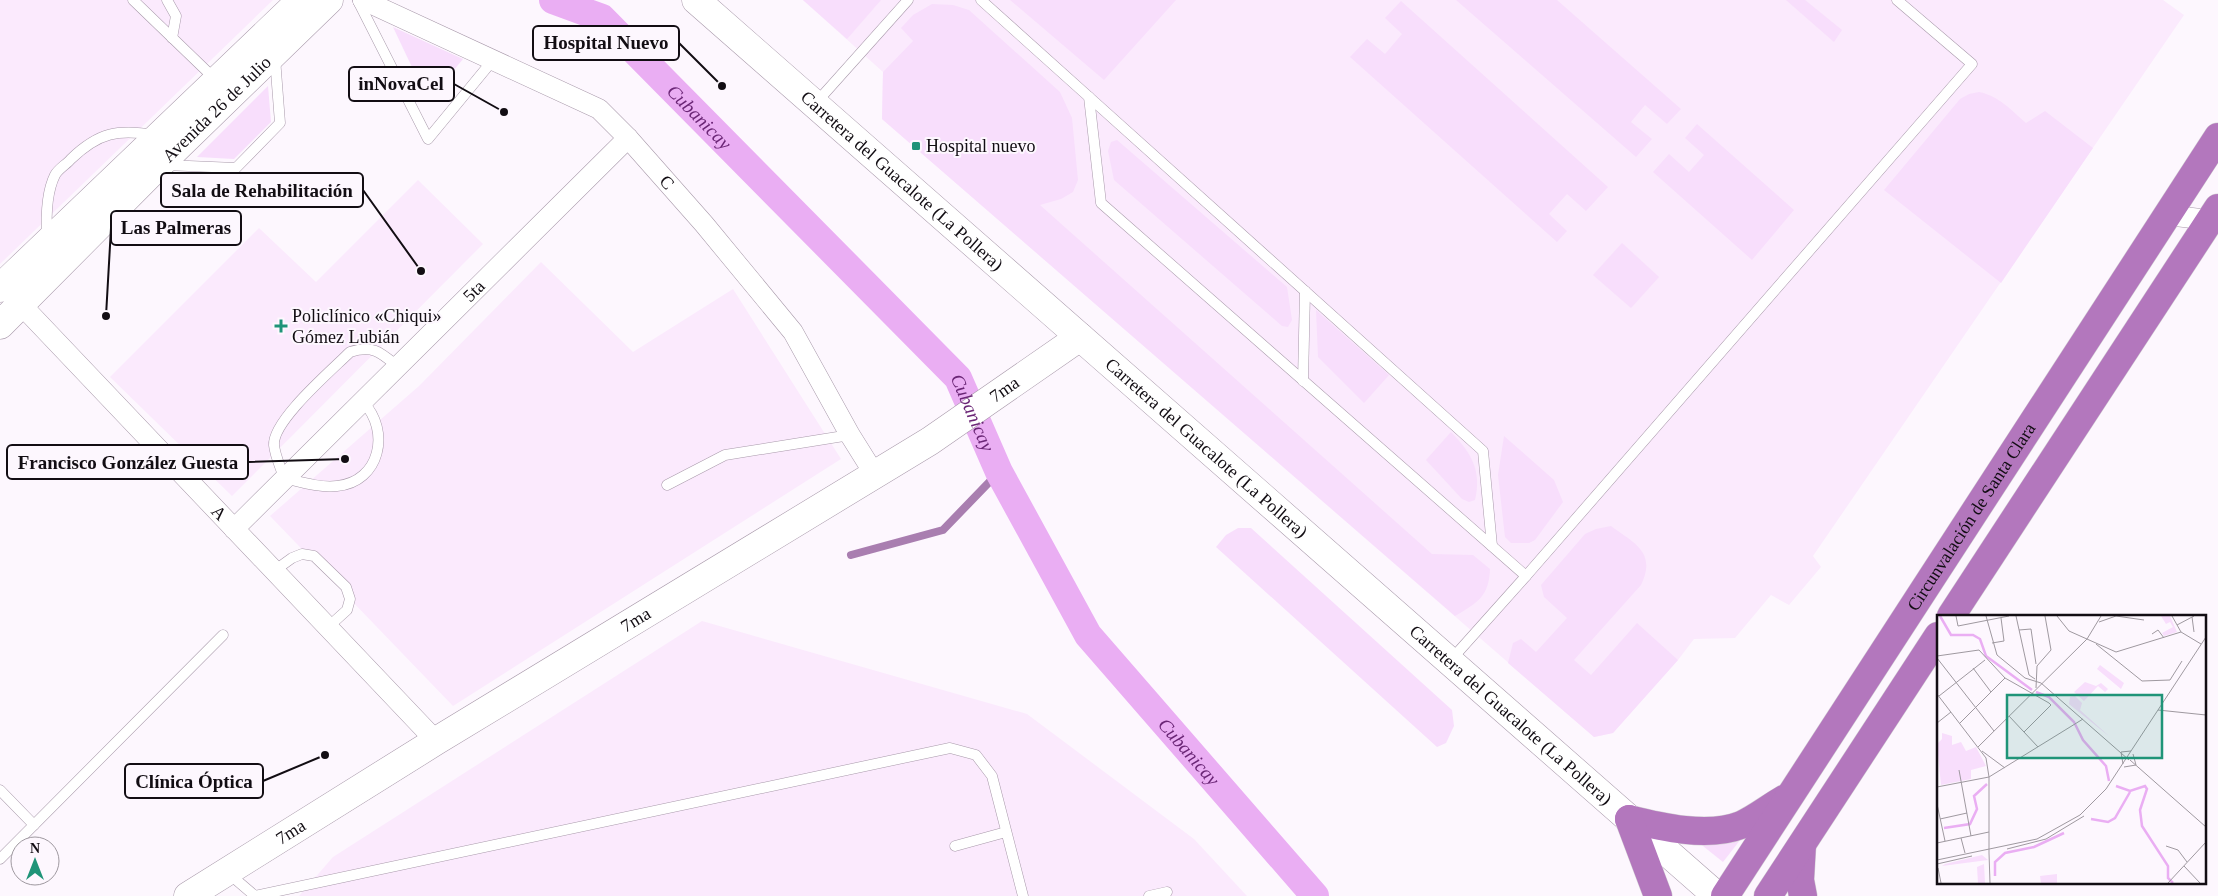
<svg xmlns="http://www.w3.org/2000/svg" width="2218" height="896" font-family="'Times New Roman',serif">
  <style>
    .built { fill: #fbeafd }
    .green { fill: #f8defc }
    .lines { fill: none; stroke-linecap: round; stroke-linejoin: round }
    .stream { stroke: #a97eb0; stroke-width: 8 }
    .canal { stroke: #eaaef3; stroke-width: 28 }
    .lane-casing { stroke: #a899aa; stroke-width: 11 }
    .street-casing { stroke: #a899aa; stroke-width: 21 }
    .secondary-casing { stroke: #a899aa; stroke-width: 29 }
    .highway-casing { stroke: #d4d3d5; stroke-width: 29 }
    .lane { stroke: #fff; stroke-width: 10 }
    .street { stroke: #fff; stroke-width: 20 }
    .secondary { stroke: #fff; stroke-width: 28 }
    .highway { stroke: #b377bd; stroke-width: 28 }
    .poi-dot { fill: #1f9478; stroke: #fdf7fe; stroke-width: 2 }
    .labels { text-anchor: middle; dominant-baseline: central; stroke-width: 4; stroke-linejoin: round; paint-order: stroke }
    .street-label { font-size: 18px; fill: #120d13; stroke: #fdf7fe }
    .poi-label { font-size: 18px; fill: #120d13; stroke: #fdf7fe; text-anchor: start }
    .water-label { font-size: 19px; font-style: italic; fill: #6b2676; stroke: #fdf7fe }
    .inset-river { fill: none; stroke: #eaaef3; stroke-width: 2.5 }
    .inset-road { fill: none; stroke: #9f99a0; stroke-width: 1 }
    .view { fill: #1f9478; fill-opacity: 0.15; stroke: #1f9478; stroke-width: 2.5 }
    .inset-edge { fill: none; stroke: #120d13; stroke-width: 2.5 }
    .leader { fill: none; stroke: #120d13; stroke-width: 2 }
    .callout-dot { fill: #120d13; stroke: #fdf7fe; stroke-width: 2 }
    .callout { fill: #fdf7fe; stroke: #120d13; stroke-width: 2 }
    .callout-label { font-size: 19px; text-anchor: middle; font-weight: bold; fill: #120d13 }
  </style>
  <rect width="100%" height="100%" fill="#fdf7fe"/>
  <g class="built">
    <path d="M0 0H273L0 264Z"/>
    <path d="M803 0H2163L2184 15 1813 556 1821 567 1789 605 1771 595 1735 638 1694 639 1678 660 1613 733 1594 737 882 119 883 72Z"/>
    <path d="M418 180 483 244 232 496 110 377 259 228 316 282Z"/>
    <path d="M541 262 633 352 733 289 841 459 453 706 270 516 419 386Z"/>
    <path d="M702 621 1027 714 1194 839 1247 896H299L333 857Z"/>
  </g>
  <g class="green">
    <path d="M803 0H881L847 39Z"/>
    <path d="M1010 0H1176L1104 80Z"/>
    <path d="M1456 0H1557L1681 109 1667 124 1645 105 1631 122 1652 139 1636 157Z"/>
    <path d="M1786 0H1805L1842 30 1834 42Z"/>
    <path d="M1401 1 1608 187 1586 211 1567 194 1549 214 1567 231 1557 242 1350 57 1367 39 1385 54 1402 34 1385 18Z"/>
    <path d="M932 4 953 5 969 10 1060 92 1072 118 1078 180 1073 192 1061 199 1040 205 1432 554 1473 555 1490 569C1489 597 1477 603 1455 616L882 119 883 72 913 41 901 28 913 15Z"/>
    <path d="M393 27 463 59 428 101Z"/>
    <path d="M268 86 271 122 234 159 197 157Z"/>
    <path d="M1979 92C1999 96 2011 110 2026 123L2045 111 2093 148 2001 283 1884 190 1960 99 1969 94Z"/>
    <path d="M1697 124 1794 210 1752 260 1653 172 1669 154 1689 172 1704 155 1685 138Z"/>
    <path d="M1117 140 1287 287 1292 320 1288 327 1282 326 1114 180 1108 151 1111 142Z"/>
    <path d="M1622 243 1659 277 1631 308 1593 275Z"/>
    <path d="M1316 310 1389 375 1364 403 1318 357Z"/>
    <path d="M1451 432C1471 453 1482 470 1475 500L1469 502 1462 499 1426 460Z"/>
    <path d="M1504 436 1554 480 1563 502 1535 540 1529 543H1511L1505 537 1498 475Z"/>
    <path d="M1611 526C1634 543 1657 552 1641 585L1574 660 1591 675 1637 623 1678 660 1613 733 1594 737 1508 663 1513 643 1521 639 1536 652 1567 618 1544 597 1541 585 1585 534 1596 529Z"/>
    <path d="M1238 528H1251L1452 710 1454 726 1446 743 1437 747 1216 547 1226 535Z"/>
    <path d="M1744 835 1723 862 1698 842Z"/>
  </g>
  <g class="lines">
    <path class="stream" d="M851 555 943 530 999 472"/>
    <path class="canal" id="s1" d="M553 0 602 18 958 378 999 472 1088 635 1315 896"/>
    <defs>
      <g id="lane">
        <path d="M133 0 216 80"/>
        <path d="M167 0 176 16 172 38"/>
        <path d="M981 0 1089 97 1101 203 1526 576 1450 661"/>
        <path d="M358 1 428 139 493 60"/>
        <path d="M1089 97 1483 451 1492 546"/>
        <path d="M815 104 908 0"/>
        <path d="M165 165 236 168 280 123 275 58"/>
        <path d="M47 236C46 217 46 193 55 175 58 169 67 164 71 159 99 132 118 129 155 135"/>
        <path d="M1303 381 1305 291"/>
        <path d="M363 402C391 431 380 482 337 486 320 488 301 482 284 478 281 468 275 456 274 445 272 421 332 370 350 352 373 345 380 352 397 366"/>
        <path d="M667 485 725 455 850 435"/>
        <path d="M274 571 292 558 302 554 314 556 346 587 350 599 347 610 327 628"/>
        <path d="M1526 576 1972 64 1897 0"/>
        <path d="M0 790 34 825"/>
        <path d="M955 846 1006 832"/>
        <path d="M0 859 223 635"/>
        <path d="M227 872 255 896 950 748 976 755 992 776 1023 896"/>
        <path d="M1149 896 1167 892"/>
      </g>
      <g id="street">
        <path id="s2" d="M363 0 599 109 628 138 704 224 793 332 850 435 875 475"/>
        <path d="M2167 215 2218 221"/>
        <path id="s3" d="M11 294 436 741"/>
        <path id="s4" d="M234 529 628 138"/>
      </g>
      <g id="secondary">
        <path id="s5" d="M696 0 1717 896"/>
        <path d="M0 288 301 0"/>
        <path id="s6" d="M0 325 159 165 329 0"/>
        <path id="s7" d="M188 896 436 741 930 441 1080 337"/>
      </g>
      <g id="highway">
        <path d="M1951 616 2218 208"/>
        <path d="M1629 819C1661 827 1708 838 1741 825 1755 819 1770 807 1784 799"/>
        <path d="M1629 819 1658 896"/>
        <path d="M1802 845 1800 880 1803 896"/>
        <path id="s8" d="M1725 896 2218 137"/>
        <path d="M1768 896 1938 636"/>
      </g>
    </defs>
    <use href="#lane" class="lane-casing"/>
    <use href="#street" class="street-casing"/>
    <use href="#secondary" class="secondary-casing"/>
    <use href="#highway" class="highway-casing"/>
    <use href="#lane" class="lane"/>
    <use href="#street" class="street"/>
    <use href="#secondary" class="secondary"/>
    <use href="#highway" class="highway"/>
  </g>
  <g class="poi-dot">
    <rect x="911" y="141" width="10" height="10" rx="2.5"/>
    <path d="M278.5 318.5h5v5h5v5h-5v5h-5v-5h-5v-5h5z"/>
  </g>
  <g class="labels">
    <g class="street-label">
      <text stroke="none"><textPath href="#s6" startOffset="306">Avenida 26 de Julio</textPath></text>
      <text stroke="none"><textPath href="#s5" startOffset="274">Carretera del Guacalote (La Pollera)</textPath></text>
      <text stroke="none"><textPath href="#s2" startOffset="360">C</textPath></text>
      <text stroke="none"><textPath href="#s4" startOffset="338">5ta</textPath></text>
      <text stroke="none"><textPath href="#s7" startOffset="961">7ma</textPath></text>
      <text stroke="none"><textPath href="#s5" startOffset="679">Carretera del Guacalote (La Pollera)</textPath></text>
      <text stroke="none"><textPath href="#s3" startOffset="302">A</textPath></text>
      <text stroke="none"><textPath href="#s8" startOffset="452">Circunvalación de Santa Clara</textPath></text>
      <text stroke="none"><textPath href="#s7" startOffset="526">7ma</textPath></text>
      <text stroke="none"><textPath href="#s5" startOffset="1084">Carretera del Guacalote (La Pollera)</textPath></text>
      <text stroke="none"><textPath href="#s7" startOffset="121">7ma</textPath></text>
    </g>
    <g class="poi-label">
      <text x="926" y="146">Hospital nuevo</text>
      <text x="292" y="316">Policlínico «Chiqui»<tspan x="292" dy="21">Gómez Lubián</tspan></text>
    </g>
    <g class="water-label">
      <text stroke="none"><textPath href="#s1" startOffset="191">Cubanicay</textPath></text>
      <text stroke="none"><textPath href="#s1" startOffset="596">Cubanicay</textPath></text>
      <text stroke="none"><textPath href="#s1" startOffset="1001">Cubanicay</textPath></text>
    </g>
  </g>
  <g transform="translate(1937 615)">
    <rect width="269" height="269" fill="#fdf7fe"/>
    <path d="M224 1H233L240 17 227 21 225 18 236 12 233 7 229 9ZM163 50 187 68 184 74 160 54ZM148 67 159 71 164 68 171 74 168 77 161 71 147 86 137 77ZM138 81 145 88 143 95 173 122 132 89 133 82ZM5 118 15 121V130L24 127 29 136 39 132 49 151 34 155V164L4 170 0 129 5 124ZM45 240 51 245 5 251 8 249ZM47 249 48 268H41L40 252ZM120 259V268H104L103 261Z" fill="#f8defc"/>
    <path class="inset-river" d="M3 1 14 20H36L43 24 49 41 95 75M99 77 112 82 137 107 146 125 169 151 172 166M179 171 193 176 208 171 210 174 203 195 205 211 231 251V263L236 268M154 204 171 207 178 203 193 177M7 213 33 209 40 194 37 181 50 169M58 261V247L68 238 97 232 127 218"/>
    <path class="inset-road" d="M19 1 21 11 72 1M49 1 60 40 88 63 104 68M79 1 92 60 98 64M120 1 132 16 179 37 244 17M235 1 244 17 264 29M255 2 257 17M162 7 179 1 207 5M240 10 257 1M82 15 94 14 99 49M215 19 221 15 227 23M55 28 67 26 64 3M159 29 205 66 233 65 245 46M0 41 42 35 68 63 112 88 114 90 87 117M0 43 57 116M36 53 54 77M104 68 192 145M99 73 100 51 114 35 108 1M0 79 49 143 52 162V238M2 81 48 45M221 95 269 100M72 101 101 132M0 108 14 97M23 108 68 63M41 132 150 24 164 1M45 136 68 153M193 145 269 212M186 149 184 137 194 136M187 152 199 150 196 139M22 155 34 221M0 172 52 162 146 104M0 189 8 226M3 204 30 198M24 223 28 238M0 228 52 217M229 231 241 235 250 247M70 234 109 224 147 201M52 238 53 268M0 245 100 224 143 200 169 174 269 22M0 249 35 241M247 251 263 268M1 253 4 268M231 268 269 227"/>
    <path class="view" d="M70 80H225V143H70Z"/>
    <rect width="269" height="269" class="inset-edge"/>
  </g>
  <path class="leader" d="M722 86L679 43M504 112L454 84M421 271L363 190M106 316L111 228M345 459L248 462M325 755L263 781"/>
  <g class="callout-dot">
    <circle cx="722" cy="86" r="5"/>
    <circle cx="504" cy="112" r="5"/>
    <circle cx="421" cy="271" r="5"/>
    <circle cx="106" cy="316" r="5"/>
    <circle cx="345" cy="459" r="5"/>
    <circle cx="325" cy="755" r="5"/>
  </g>
  <g class="callout">
    <rect x="533" y="26" width="146" height="34" rx="5"/>
    <rect x="349" y="67" width="105" height="34" rx="5"/>
    <rect x="161" y="173" width="202" height="34" rx="5"/>
    <rect x="111" y="211" width="130" height="34" rx="5"/>
    <rect x="7" y="445" width="241" height="34" rx="5"/>
    <rect x="125" y="764" width="138" height="34" rx="5"/>
  </g>
  <g class="callout-label">
    <text x="606" y="49">Hospital Nuevo</text>
    <text x="401" y="90">inNovaCel</text>
    <text x="262" y="197">Sala de Rehabilitación</text>
    <text x="176" y="234">Las Palmeras</text>
    <text x="128" y="469">Francisco González Guesta</text>
    <text x="194" y="788">Clínica Óptica</text>
  </g>
  <g transform="translate(35 861)"><circle r="24" fill="#fdf7fe" stroke="#9f99a0"/>
  <path d="M0-4L9 19L0 12L-9 19Z" fill="#1f9478"/>
  <text y="-8" font-size="14" font-weight="bold" text-anchor="middle" fill="#120d13">N</text>
  </g>
</svg>
